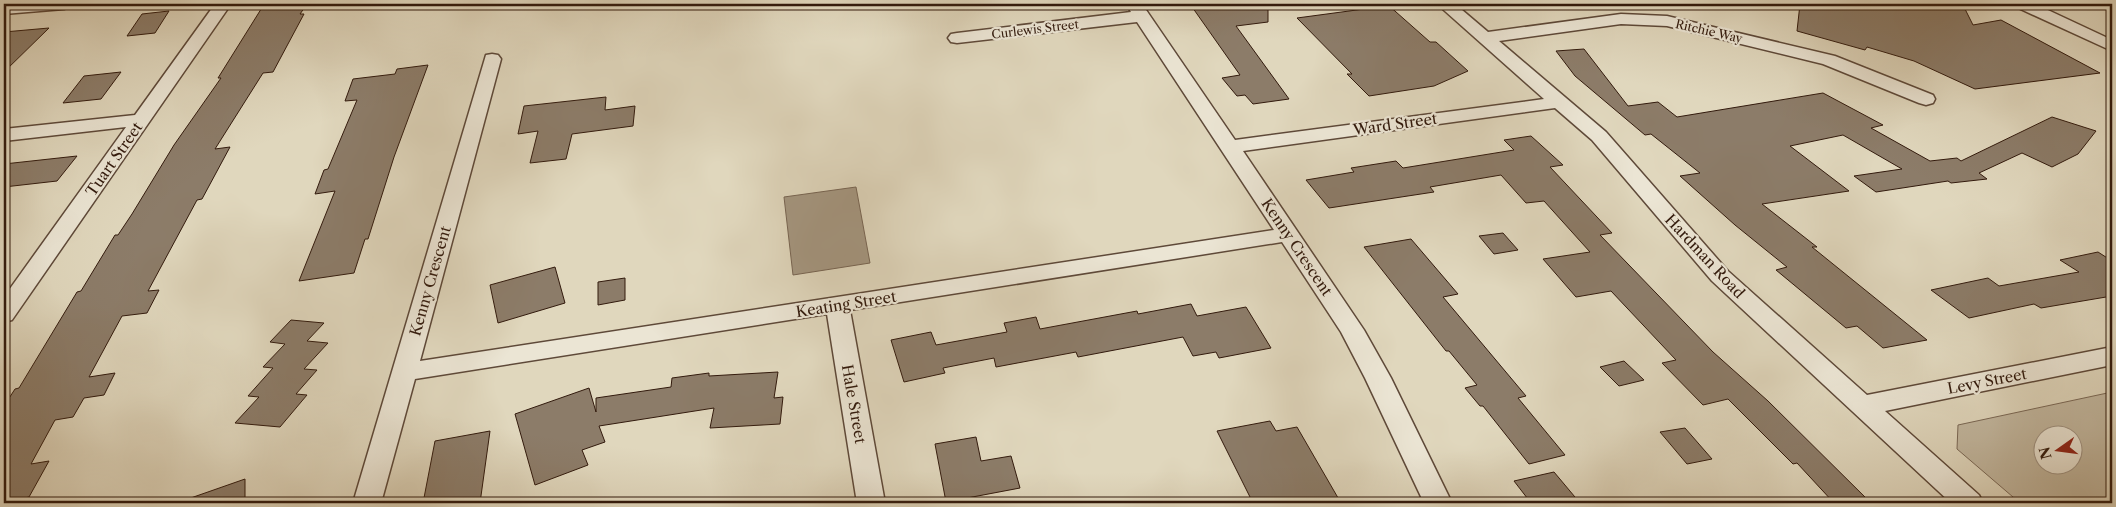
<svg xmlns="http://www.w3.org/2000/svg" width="2116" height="507" font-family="'Libre Caslon Text',serif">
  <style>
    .green { fill: #c2b79f; stroke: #7a6856; fill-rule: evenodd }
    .water { fill: #a59781; stroke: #776553 }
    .building { fill: #8c7c69; stroke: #321a0d }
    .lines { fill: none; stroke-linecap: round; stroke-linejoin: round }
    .street-casing { stroke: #5e4939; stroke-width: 3 }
    .street { fill: #ebe5d4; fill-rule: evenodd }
    .labels { text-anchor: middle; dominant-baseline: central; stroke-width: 4.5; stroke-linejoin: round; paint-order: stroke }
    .far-street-label { font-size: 12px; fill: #321a0d; stroke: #ebe5d4 }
    .street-label { font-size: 15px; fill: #321a0d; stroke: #ebe5d4 }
  </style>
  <rect width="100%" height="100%" fill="#e0d7bd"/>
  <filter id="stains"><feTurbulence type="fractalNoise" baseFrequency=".004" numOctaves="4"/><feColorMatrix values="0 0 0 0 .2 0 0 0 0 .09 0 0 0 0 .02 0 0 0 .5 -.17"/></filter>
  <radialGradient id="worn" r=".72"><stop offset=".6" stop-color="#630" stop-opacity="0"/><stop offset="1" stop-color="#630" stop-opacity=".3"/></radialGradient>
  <path class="green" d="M2112 392V503H2020L1957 449 1958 425ZM2044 434H2074V464H2044Z"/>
  <path class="water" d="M856 187 870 263 793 275 784 197Z"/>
  <g class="building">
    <path d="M285 4H298L296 8 305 7 300 14H304L273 72 263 73 215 149 230 147 202 199 197 200 148 291 159 290 147 313 122 316 89 377 115 373 104 395 84 398 73 417 55 420 31 464 49 461 29 497 4 502V406L15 389 19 388 77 292 81 291 115 235H118L132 214 174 145 221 78H218L263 6Z"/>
    <path d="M1190 4H1268V22L1236 26 1289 99 1253 104 1245 95 1237 96 1222 78 1240 75Z"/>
    <path d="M1360 4H1387L1430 42H1436L1468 71 1434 86 1369 96 1347 74H1352L1297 18 1364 9Z"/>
    <path d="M1800 4H1943L1964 7 1973 25 2001 20 2100 73 1975 89 1914 61 1867 47 1865 50 1797 31Z"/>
    <path d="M169 11 155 33 127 36 142 14Z"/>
    <path d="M49 28 4 72V32Z"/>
    <path d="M1584 49 1628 106 1658 102 1677 117 1823 93 1883 125 1871 128 1930 161 1957 158 1961 161 2052 117 2096 131 2078 154 2052 167 2022 153 1979 173 1987 179 1951 183 1948 181 1876 192 1854 176 1902 169 1843 135 1790 146 1849 191 1762 204 1817 247H1812L1927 340 1883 348 1857 326 1846 328 1776 270 1787 267 1735 225 1680 176 1700 173 1651 134 1645 135 1575 76 1556 51Z"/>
    <path d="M428 65 394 157 368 239H365L354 273 299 281 335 191 315 194 324 170 328 169 357 100 345 101 353 79 395 74 397 69Z"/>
    <path d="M121 72 101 99 63 103 84 76Z"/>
    <path d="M606 97 605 110 635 106 633 126 572 134 566 159 530 163 538 131 518 134 524 106Z"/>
    <path d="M1531 136 1563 165 1550 167 1612 233 1600 235 1713 352 1768 401 1871 503H1834L1797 463 1793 464 1728 399 1703 405 1662 363 1676 360 1611 291 1576 297 1543 259 1590 252 1544 201 1526 203 1501 175 1430 187 1434 192 1329 208 1306 180 1354 172 1351 168 1396 161 1403 168 1514 150 1504 140Z"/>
    <path d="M77 156 57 181 4 187V164Z"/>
    <path d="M1503 233 1518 250 1494 254 1479 236Z"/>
    <path d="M1411 239 1458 294 1443 297 1526 396 1518 398 1565 455 1529 464 1483 406H1480L1465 388 1477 385 1449 351H1446L1364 247Z"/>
    <path d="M2098 252 2112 261V296L2041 308 2034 304 1969 318 1931 290 1988 278 1999 286 2079 272 2060 260Z"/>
    <path d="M555 267 565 303 498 323 490 285Z"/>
    <path d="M625 278V300L598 305V282Z"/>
    <path d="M1191 304 1197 316 1246 307 1271 348 1219 358 1216 352 1193 356 1183 337 1078 357 1076 352 996 367 994 358 943 368 945 373 904 382 891 340 931 332 936 345 1007 332 1004 323 1036 317 1040 329 1137 311 1138 314Z"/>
    <path d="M291 320 324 323 307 341 328 343 304 369 317 370 296 394 307 395 280 427 235 423 259 397 248 396 273 368 263 367 285 344 270 342Z"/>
    <path d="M1624 361 1644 380 1619 386 1600 367Z"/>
    <path d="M778 372 774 398 783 397 780 424 710 428 714 408 599 426 605 442 582 450 588 465 535 485 515 414 589 388 596 412V398L671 387 672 378 709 373V376Z"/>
    <path d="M1270 421 1276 431 1297 427 1341 503H1253L1217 431Z"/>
    <path d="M1685 428 1712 459 1687 464 1660 432Z"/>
    <path d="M490 431 480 503H423L435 441Z"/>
    <path d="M976 437 981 461 1011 456 1020 488 946 502 935 444Z"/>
    <path d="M1554 472 1580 503H1531L1514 481Z"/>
    <path d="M245 479V503H185V500Z"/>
  </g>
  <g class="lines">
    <defs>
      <g id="street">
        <path d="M4 4H72L70 7 64 9 4 14Z"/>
        <path d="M215 4H231L12 320 4 322V297L126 127 4 141V129L135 115Z"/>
        <path d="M1126 4H1142L1235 140 1544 99 1437 4H1455L1488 32 1621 14 1667 16 1835 56 1933 95 1935 99 1933 103 1926 105 1919 103 1823 64 1667 26 1621 24 1499 41 1606 132 1728 271 1867 395 2112 347V365L1885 411 1979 495 1983 503H1951L1712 281 1592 140 1555 108 1243 151 1364 330 1391 378 1452 503H1424L1365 378 1341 332 1282 242 850 310 885 503H857L827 314 415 379 381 503H353L486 55 492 54 498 55 501 59 420 361 1274 230 1137 22 957 43 951 42 948 38 951 34 957 33 1131 12Z"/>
        <path d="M2014 4H2035L2112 40V51L2016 7Z"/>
      </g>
    </defs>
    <use href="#street" class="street-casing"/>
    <use href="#street" class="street"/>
  </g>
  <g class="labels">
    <g class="far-street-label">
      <text transform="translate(1035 29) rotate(-7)">Curlewis Street</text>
      <text transform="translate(1709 31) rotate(13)">Ritchie Way</text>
    </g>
    <g class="street-label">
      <text transform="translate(1395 124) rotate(-8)">Ward Street</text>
      <text transform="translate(114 159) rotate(-55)">Tuart Street</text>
      <text transform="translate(1297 247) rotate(56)">Kenny Crescent</text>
      <text transform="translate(1705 256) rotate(47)">Hardman Road</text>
      <text transform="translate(430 281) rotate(-74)">Kenny Crescent</text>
      <text transform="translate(846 304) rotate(-9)">Keating Street</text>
      <text transform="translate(1987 381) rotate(-11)">Levy Street</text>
      <text transform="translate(854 404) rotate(80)">Hale Street</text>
    </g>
  </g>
  <rect width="2116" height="507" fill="none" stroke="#e0d7bd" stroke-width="20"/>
  <rect x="5" y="5" width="2106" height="497" fill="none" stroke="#321a0d" stroke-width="2.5"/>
  <rect x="10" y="10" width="2096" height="487" fill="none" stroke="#321a0d"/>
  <g transform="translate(2058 450) rotate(256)"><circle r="24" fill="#ebe5d4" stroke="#a19484"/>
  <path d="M0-4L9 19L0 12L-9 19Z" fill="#8f2418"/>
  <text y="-8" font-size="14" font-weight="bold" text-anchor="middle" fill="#321a0d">N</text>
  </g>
  <rect width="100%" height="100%" filter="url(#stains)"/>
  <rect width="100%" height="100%" fill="url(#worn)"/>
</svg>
